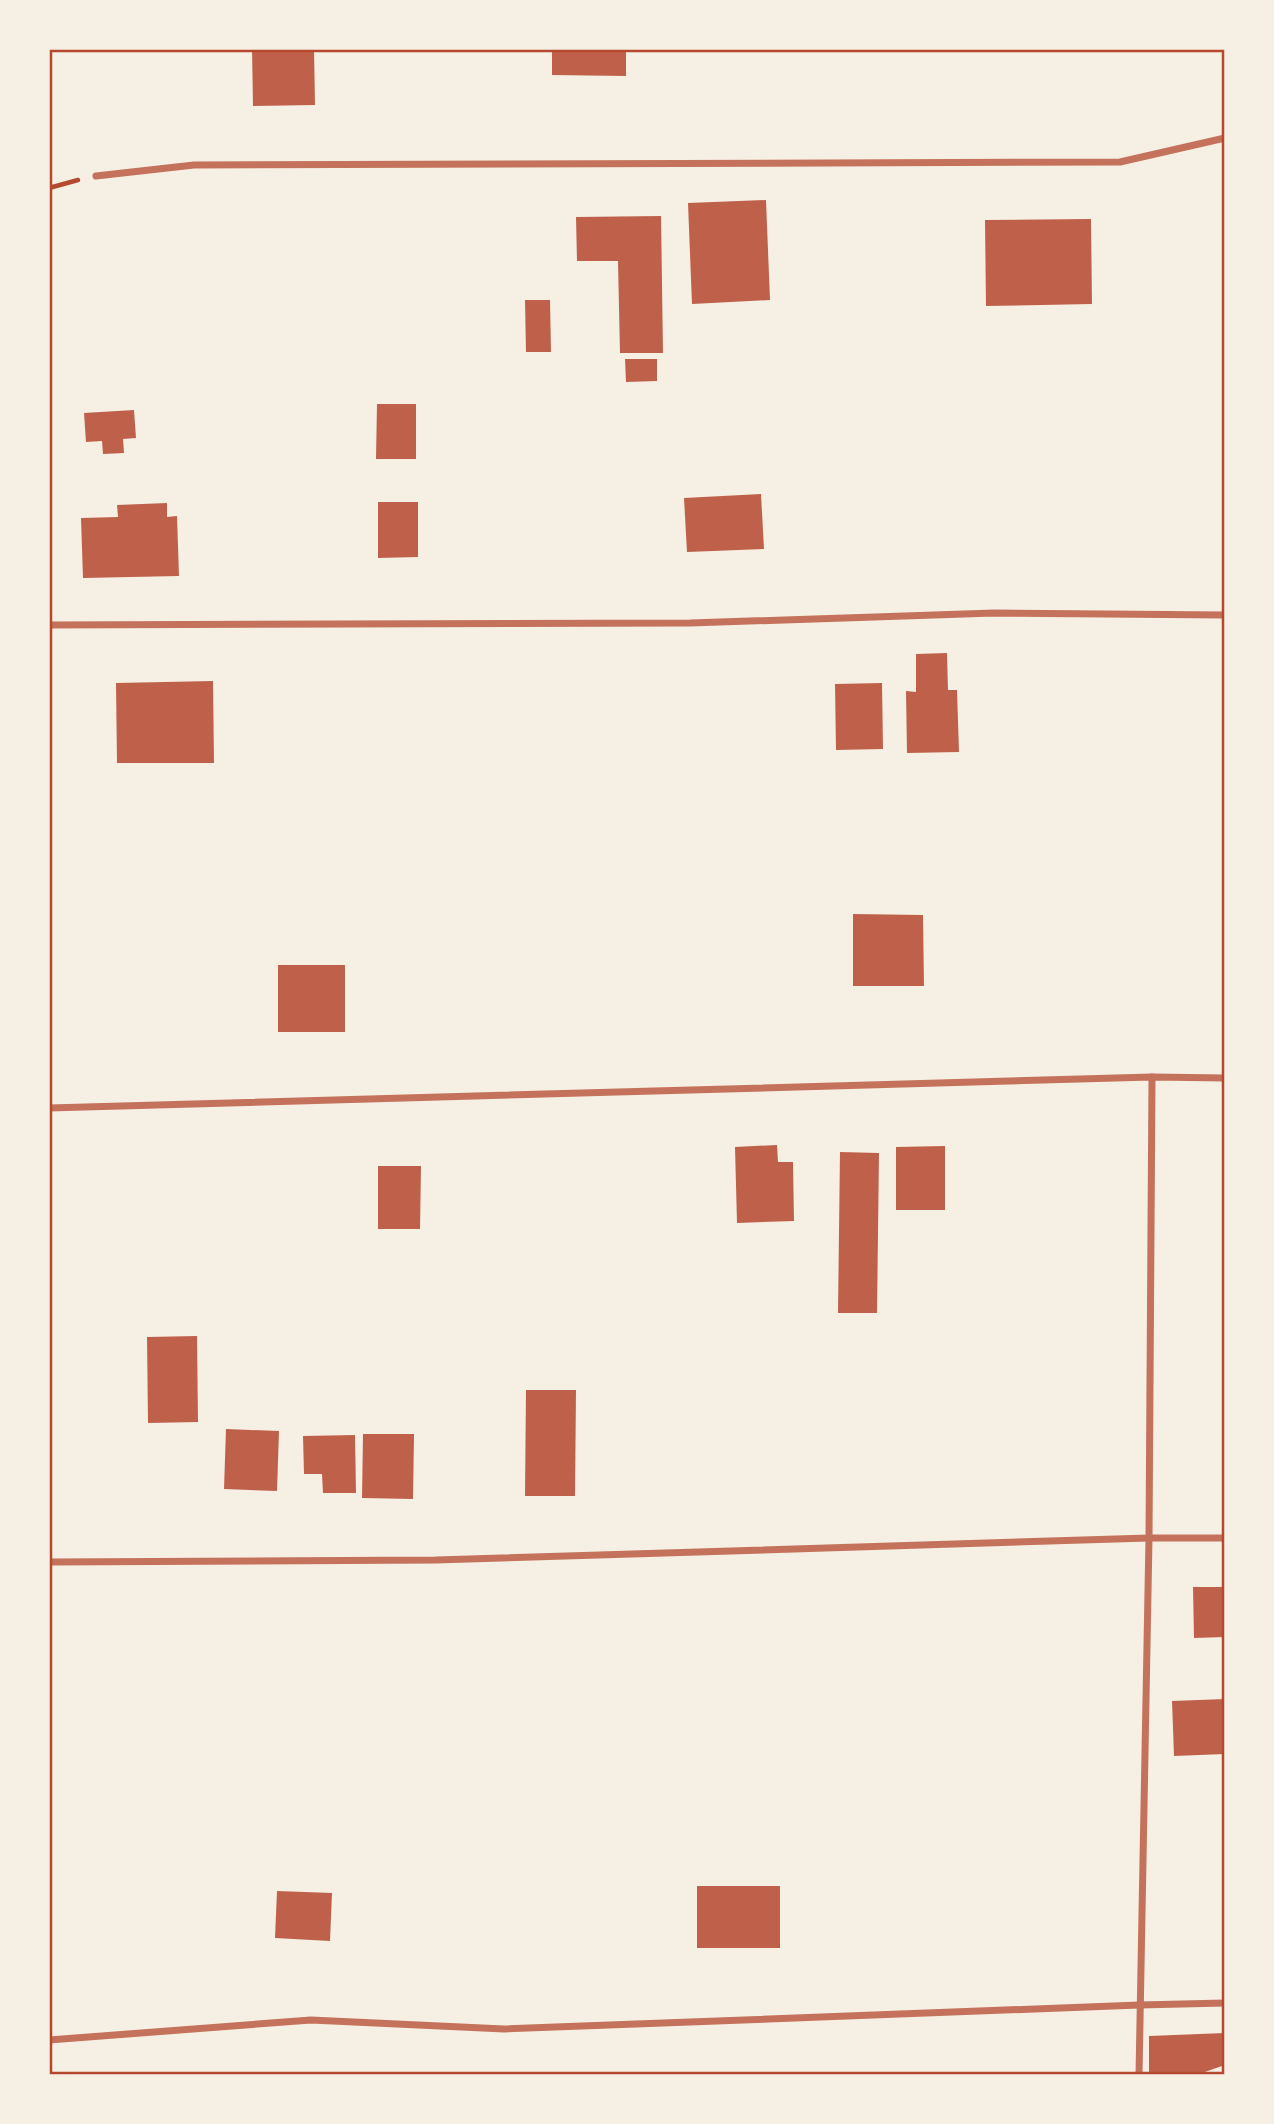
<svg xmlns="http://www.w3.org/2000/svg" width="1274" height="2124" font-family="Mulish,sans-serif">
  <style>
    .building { fill: #bf614a }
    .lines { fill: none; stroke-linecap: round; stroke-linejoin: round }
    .path { stroke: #b5482f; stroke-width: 4.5 }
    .minor { stroke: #c5725c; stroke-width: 7 }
    .neatline { fill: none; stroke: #b5482f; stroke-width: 2.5 }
  </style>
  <rect width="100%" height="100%" fill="#f6efe4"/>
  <g class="building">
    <path d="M252 49H314L315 105 253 106Z"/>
    <path d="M552 49H626V76L552 75Z"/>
    <path d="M766 200 770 300 692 304 688 203Z"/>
    <path d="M661 216 663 353H620L618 261H577L576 217Z"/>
    <path d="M1091 219 1092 304 986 306 985 220Z"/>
    <path d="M525 300H550L551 352H526Z"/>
    <path d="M625 359H657V381L626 382Z"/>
    <path d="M377 404H416V459H376Z"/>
    <path d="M134 410 136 438 123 439 124 453 103 454 102 441 86 442 84 413Z"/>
    <path d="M761 494 764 549 687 552 684 498Z"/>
    <path d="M378 502H418V557L378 558Z"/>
    <path d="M167 503V517L177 516 179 576 83 578 81 518 118 517 117 505Z"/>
    <path d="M947 653 948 690H957L959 752 907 753 906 691 916 692V654Z"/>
    <path d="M213 681 214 763H117L116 683Z"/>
    <path d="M882 683 883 749 836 750 835 684Z"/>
    <path d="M853 914 923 915 924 986H853Z"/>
    <rect x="278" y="965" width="67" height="67"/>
    <path d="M777 1145 778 1162H793L794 1221 737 1223 735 1147Z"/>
    <path d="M945 1146V1210H896V1147Z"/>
    <path d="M840 1152 879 1153 877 1313H838Z"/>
    <path d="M378 1166H421L420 1229H378Z"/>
    <path d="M197 1336 198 1422 148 1423 147 1337Z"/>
    <path d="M526 1390H576L575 1496H525Z"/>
    <path d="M226 1429 279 1431 277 1491 224 1489Z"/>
    <path d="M363 1434H414L413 1499 362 1498Z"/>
    <path d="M355 1435 356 1493H323L322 1474H304L303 1436Z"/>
    <path d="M1193 1587H1225V1637L1194 1638Z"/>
    <path d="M1225 1699V1754L1174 1756 1172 1701Z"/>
    <rect x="697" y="1886" width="83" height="62"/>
    <path d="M277 1891 332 1893 330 1941 275 1938Z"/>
    <path d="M1225 2033V2065L1196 2075H1149V2036Z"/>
  </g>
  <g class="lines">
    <path class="path" d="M49 188 78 180"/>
    <g class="minor">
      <path d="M96 176 194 165 1120 162 1225 138"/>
      <path d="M49 625 690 623 994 613 1225 615"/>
      <path d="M49 1108 1152 1077 1225 1078"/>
      <path d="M49 1562 436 1560 1149 1538H1225"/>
      <path d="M49 2040 311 2020 504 2029 1139 2005 1225 2003"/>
      <path d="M1139 2075 1149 1538 1152 1077"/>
    </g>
  </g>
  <rect width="1274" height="2124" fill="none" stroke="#f6efe4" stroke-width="102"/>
  <rect x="51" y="51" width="1172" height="2022" class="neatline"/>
</svg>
